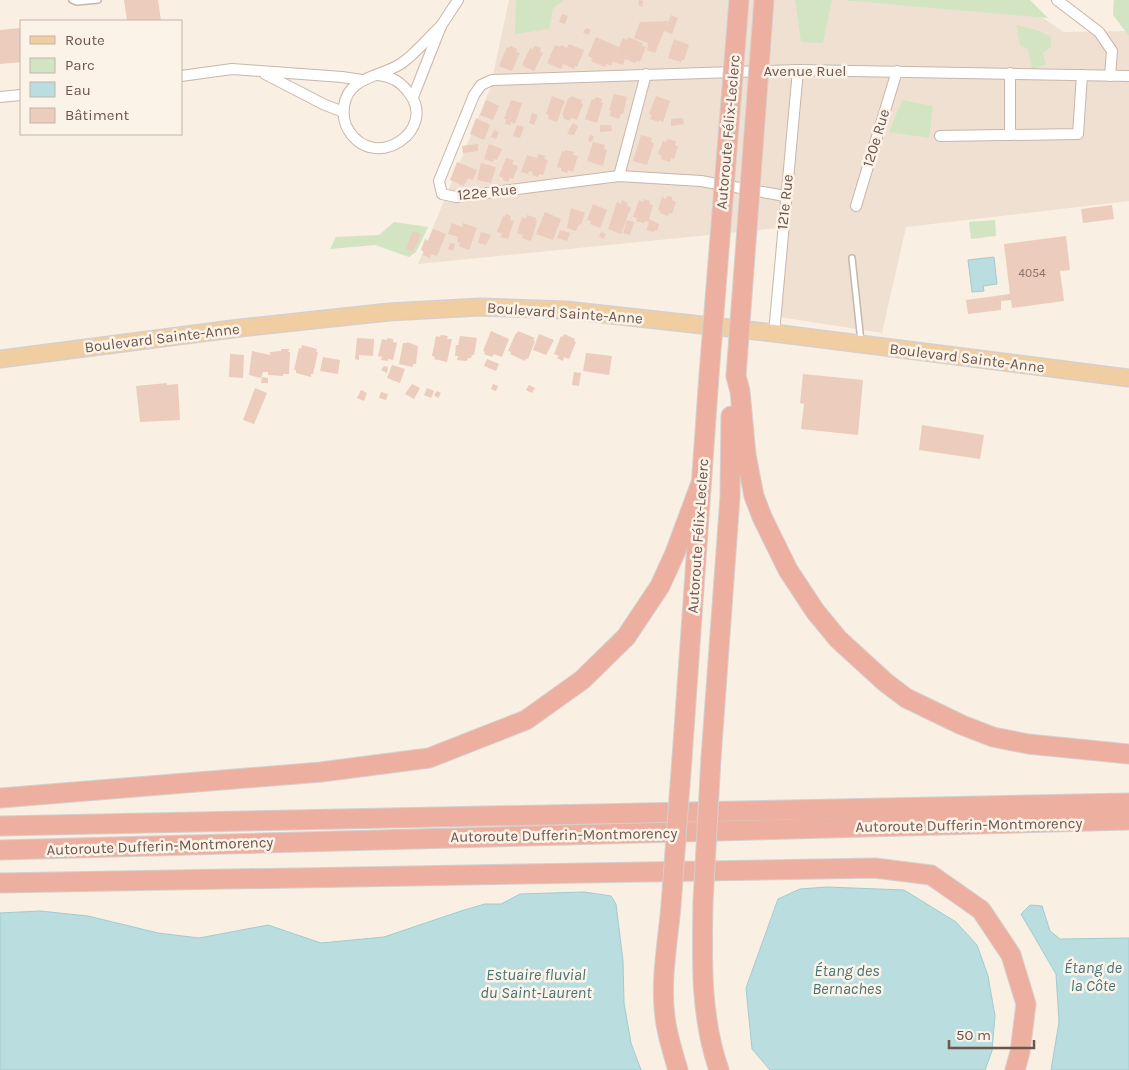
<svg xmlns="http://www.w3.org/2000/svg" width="1129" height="1070" font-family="Karla,sans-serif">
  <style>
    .residential { fill: #efe0d2 }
    .green { fill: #d3e4c3 }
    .water { fill: #badde0; stroke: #a1ccd0 }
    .building { fill: #ebccbd }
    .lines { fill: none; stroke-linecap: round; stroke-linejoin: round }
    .lane-casing { stroke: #c8b6ab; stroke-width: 8 }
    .street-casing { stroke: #c8b6ab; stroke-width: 12 }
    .primary-casing { stroke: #d6cfcd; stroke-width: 19 }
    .highway-casing { stroke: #d6cfcd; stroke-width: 21 }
    .lane { stroke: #fff; stroke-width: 5 }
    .street { stroke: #fff; stroke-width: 10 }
    .primary { stroke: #f0cea2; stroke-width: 16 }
    .highway { stroke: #ecafa0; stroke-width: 19 }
    .highway-bridge-casing { stroke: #d6cfcd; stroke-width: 21; stroke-linecap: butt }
    .highway-bridge { stroke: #ecafa0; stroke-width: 19 }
    .labels { text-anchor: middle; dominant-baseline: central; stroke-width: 5; stroke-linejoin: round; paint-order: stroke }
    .number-label { font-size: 12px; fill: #8c7368 }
    .street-label { font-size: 15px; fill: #6d554c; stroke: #fcf3e8 }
    .water-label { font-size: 16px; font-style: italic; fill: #467378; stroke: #fcf3e8 }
  </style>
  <rect width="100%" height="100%" fill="#f9efe2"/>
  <path class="residential" d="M509 0H1016L1064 32 1129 31V201L906 227 882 333 773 316 778 228 418 264 490 89Z"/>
  <g class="green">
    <path d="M516 0H564L553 8 549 29 515 34Z"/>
    <path d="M795 0H832L823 43 801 42Z"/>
    <path d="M842 0H1030L1048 18Z"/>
    <path d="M1114 0H1129V36L1113 15Z"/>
    <path d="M1016 25 1037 30 1051 37V47L1043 53 1046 65 1032 69 1028 49 1020 45Z"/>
    <path d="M902 100 933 106 929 138 889 132Z"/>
    <path d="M995 220 996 236 971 239 969 222Z"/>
    <path d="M394 222 428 227 416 252 409 257 375 245 330 249 336 237 379 235Z"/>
  </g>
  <g class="water">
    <path d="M994 257 997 284 983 286 984 291 972 292 968 260Z"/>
    <path d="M827 887 904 890 956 922 977 945 988 976 995 1016 992 1051 985 1070H770L752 1049 746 988 778 899 800 889Z"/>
    <path d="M584 892 611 896 616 904 623 961 624 1003 631 1043 641 1070H0V913L40 911 88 916 158 933 199 938 268 925 321 943 384 937 461 911 485 904H501L520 894Z"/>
    <path d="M1030 905 1042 906 1050 931 1060 939 1129 938V1070H1051L1059 1022 1056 974 1021 914Z"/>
  </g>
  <g class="building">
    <path d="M124 0H158L161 21H127Z"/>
    <path d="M639 0 643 1 642 7 638 5Z"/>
    <path d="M562 14 568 16 565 24 559 22Z"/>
    <path d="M671 15 678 18 672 34 664 31 655 53 647 50 648 43 634 38 640 22 668 21 666 28Z"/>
    <path d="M21 28V62L0 64V30Z"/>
    <path d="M586 28 591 30 588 35 583 33Z"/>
    <path d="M596 37 619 47 611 66 607 64 605 67 591 61 592 58 588 56Z"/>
    <path d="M628 37 643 43 642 46 646 47 640 62 636 61 635 63 625 59 623 65 613 62 623 38 627 40Z"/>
    <path d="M674 39 689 45 684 60H682L681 62 668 58Z"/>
    <path d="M569 44 584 50 577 67 575 66 574 69 563 64 561 69 547 63 555 45 560 47 561 45 567 48Z"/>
    <path d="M511 46 517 49 516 52 520 53 512 71 499 66 507 47 509 48Z"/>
    <path d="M535 46 541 48 540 52 543 53 534 71 523 66V63L530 48 533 49Z"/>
    <path d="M614 94 627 97 623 114H621L619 119 610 116 611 111 609 110Z"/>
    <path d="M552 96 565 101 557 122 548 119 549 115 546 114Z"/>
    <path d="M571 96 582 100 581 103 583 104 577 120 571 118 570 121 563 118 564 116 562 115 568 98H570Z"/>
    <path d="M656 96 670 101 663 122 659 120 658 122 650 119 652 115 649 114Z"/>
    <path d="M596 97 602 99 601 103H603L597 123 585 119 592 99 594 100Z"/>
    <path d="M486 100 499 106 493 120 480 115Z"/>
    <path d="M511 100 522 103 515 124 511 122 510 125 505 124 506 119H504Z"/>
    <path d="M532 113 538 115 534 125 529 123Z"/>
    <path d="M476 118 490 125 484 140 470 134Z"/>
    <path d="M683 118 684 124 671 126V119Z"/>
    <path d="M573 123 578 126 574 135 567 134Z"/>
    <path d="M517 125 524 127 520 138 513 136Z"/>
    <path d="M600 125H611L612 131 600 132Z"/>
    <path d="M494 130 499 132 496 139 491 137Z"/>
    <path d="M590 135 594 136 592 142 588 141Z"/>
    <path d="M641 135 652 138 651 142 654 143 647 165 633 161Z"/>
    <path d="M667 139 676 141 675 145 678 146 674 159 671 158 670 162 661 159 662 156 658 154 663 141 666 142Z"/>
    <path d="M593 142 605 145 604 149 607 150 603 166 587 161Z"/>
    <path d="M478 144V151L463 153 462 146Z"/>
    <path d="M489 144 502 149 497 160 494 159 493 162 484 159Z"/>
    <path d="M565 150 574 152 573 155 578 156 573 172 568 170 567 173 561 171V168L557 167 562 151 565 152Z"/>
    <path d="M539 154 545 156 544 159 548 160 543 175 539 174 538 177 532 175 533 172 529 171 528 174 521 172 527 155 537 158Z"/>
    <path d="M506 158 514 160 512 164 518 166 513 179 510 178 508 182 503 180V178L499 176Z"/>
    <path d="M457 162 477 170 473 180 468 178 464 186 450 180Z"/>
    <path d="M481 163 496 167 491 183 477 180Z"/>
    <path d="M667 196 672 197V200L676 202 672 214 669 213 668 216 660 213V211L658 210 662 197 666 199Z"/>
    <path d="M644 199 650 201 649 204 653 205 649 219 659 224 657 231 655 230 654 232 646 230 649 222 645 221 644 223 636 221 637 218 633 217 639 200 643 202Z"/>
    <path d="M622 200 628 203 627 206 631 207 621 234 608 229 617 202 621 204Z"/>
    <path d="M593 204 607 210 600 228 590 224 591 221 587 220Z"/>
    <path d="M1112 205 1114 219 1083 223 1081 209Z"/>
    <path d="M571 208 585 213 581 225 579 224 576 231 567 228Z"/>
    <path d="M545 212 561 219 553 240 536 234Z"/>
    <path d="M506 214 511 216 510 220 514 221 508 239 500 237 502 234 497 232 503 216 505 217Z"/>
    <path d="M527 215 536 218 535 220 537 221 531 241 522 238 523 235 517 233 522 217 526 219Z"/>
    <path d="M627 220 634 222 630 235 623 233Z"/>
    <path d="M452 223 462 227 463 223 477 228 469 250 459 246 460 243 457 242 458 237 448 234Z"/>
    <path d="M433 229 446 234 437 256 431 254 430 258 423 255 424 252 421 250 425 239 428 241Z"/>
    <path d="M560 230 570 233 567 241 557 238Z"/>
    <path d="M413 231 421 234 413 252 406 249Z"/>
    <path d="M481 232 491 235 486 245 478 243Z"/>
    <path d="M601 232 606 234 604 239 599 237Z"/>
    <path d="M1066 236 1070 270 1060 271 1064 301 1012 308 1011 300 1001 301V310L968 314 966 300 1010 294 1004 244Z"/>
    <path d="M450 243 455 244 453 251 448 249Z"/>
    <path d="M491 331 509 339 502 357 494 354 492 357 484 354 485 352 483 351Z"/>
    <path d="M518 331 535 338 533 340 535 341 528 359 526 358 525 361 510 354 511 352 508 351 516 333H517Z"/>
    <path d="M539 334 554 340 546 355 533 350Z"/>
    <path d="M564 334 575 339 574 341 576 342 569 359 564 357 563 361 557 358 559 356 554 354 561 336 563 337Z"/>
    <path d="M441 335 448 336 447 339H452L447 362 434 359 435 357 432 356 436 336 440 337Z"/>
    <path d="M460 336 477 338 474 355H472L471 358H468L467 361 457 360 458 356H455L456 345H458Z"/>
    <path d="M357 338 374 339 373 356 359 355V360L355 359Z"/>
    <path d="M387 338 393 339V342L397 343 393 360 388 359V361L381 360 382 357 378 356 382 339 387 340Z"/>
    <path d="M407 342 418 346 416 364H413V367L399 364 403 343H407Z"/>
    <path d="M302 345 317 349 316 352H318L313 374H311V377L296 373V370H294L299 348 301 349Z"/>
    <path d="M281 349H289L288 352H290L289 374H283V376L268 375V372H263L261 378 249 375 252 351 270 355V352L281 351Z"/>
    <path d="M586 353 612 356 609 375 583 371Z"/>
    <path d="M230 354 244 355 243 378 229 377Z"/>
    <path d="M323 357 340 360 338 374 320 371Z"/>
    <path d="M487 359 499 364 496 371 484 366Z"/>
    <path d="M392 365 405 369 400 383 387 378Z"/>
    <path d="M384 366 388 367 387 373 381 370Z"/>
    <path d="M574 372 581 373 579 386 572 385Z"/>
    <path d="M803 374 863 380 858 435 801 429 804 404 800 403Z"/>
    <path d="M262 377 268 378V383H261Z"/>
    <path d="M167 383V385L178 384 180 420 140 422 136 386Z"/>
    <path d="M412 384 420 388 414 399 405 394Z"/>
    <path d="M493 384 498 386 496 391 491 389Z"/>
    <path d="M529 385 535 388 532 393 526 390Z"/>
    <path d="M255 388 267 393 254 424 243 420Z"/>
    <path d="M427 388 434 391 431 398 424 395Z"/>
    <path d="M361 390 367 393 364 401 357 398Z"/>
    <path d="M437 391 441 393 438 398 434 395Z"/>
    <path d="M381 392 388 394 386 400 379 398Z"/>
    <path d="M922 425 984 435 980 459 919 450Z"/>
  </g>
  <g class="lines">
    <defs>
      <g id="lane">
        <path d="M72 0 77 2 98 0"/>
        <path d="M852 258 861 342"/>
      </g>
      <g id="street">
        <path d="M1057 0 1099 32 1112 51 1110 76"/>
        <path d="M1010 73V135"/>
        <path d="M265 74 323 104 343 112"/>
        <path d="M378 75C392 77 400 81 409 93 438 129 376 173 349 131 344 124 343 115 344 106 348 76 382 77 402 63 416 53 428 38 441 26"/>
        <path d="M181 76 232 69 342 77 362 80"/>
        <path d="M0 97 21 95"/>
        <path d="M413 97 441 26 458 0"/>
        <path d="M940 136 1078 134 1082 75"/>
        <path d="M619 176 646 74"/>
        <path d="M785 196 701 181 619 176 456 197 442 194 439 181 474 95 481 85 492 80 798 70 1129 76"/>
        <path d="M856 206 897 71"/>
        <path d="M774 333 798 70"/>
      </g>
      <path id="primary" d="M0 359 240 328 389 312 480 307 566 310 774 333 1129 378"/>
      <g id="highway">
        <path d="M736 376 740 391 746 455 754 496 762 517 788 570 815 611 838 639 885 682 906 698 962 725 993 737 1028 744 1129 754"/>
        <path d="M682 758 709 375"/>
        <path d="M711 758 730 497 731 416"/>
        <path d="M0 798 321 772 429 758 526 720 582 680 626 637 660 586 675 553 701 483"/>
        <path d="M0 826 1129 803"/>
        <path d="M0 850 1129 820"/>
        <path d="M0 883 875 868 931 875 981 910 1011 955 1026 1004 1020 1052 1015 1070"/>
        <path d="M703 902C702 958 700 1016 719 1070"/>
        <path d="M671 905C668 941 660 981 665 1017 667 1035 673 1053 678 1070"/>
      </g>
    </defs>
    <use href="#lane" class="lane-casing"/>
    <use href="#street" class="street-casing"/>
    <use href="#primary" class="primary-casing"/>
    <use href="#highway" class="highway-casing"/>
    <use href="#lane" class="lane"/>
    <use href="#street" class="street"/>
    <use href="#primary" class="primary"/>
    <use href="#highway" class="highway"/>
    <defs>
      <g id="highway-bridge">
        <path d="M709 375 739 0"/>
        <path d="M736 376 764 0"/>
        <path d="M703 902 711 758"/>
        <path d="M671 905 682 758"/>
      </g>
    </defs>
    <use href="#highway-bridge" class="highway-bridge-casing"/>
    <use href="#highway-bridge" class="highway-bridge"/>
  </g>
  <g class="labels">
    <g class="number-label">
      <text x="1032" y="273">4054</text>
    </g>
    <g class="street-label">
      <text x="805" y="71">Avenue Ruel</text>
      <text transform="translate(728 132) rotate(-85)">Autoroute Félix-Leclerc</text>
      <text transform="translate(876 138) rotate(-73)">120e Rue</text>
      <text transform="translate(487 192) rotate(-6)">122e Rue</text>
      <text transform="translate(785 202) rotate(-84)">121e Rue</text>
      <text transform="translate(565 313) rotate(4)">Boulevard Sainte-Anne</text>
      <text transform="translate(162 338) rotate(-7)">Boulevard Sainte-Anne</text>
      <text transform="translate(967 358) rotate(7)">Boulevard Sainte-Anne</text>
      <text transform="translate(698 536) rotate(-86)">Autoroute Félix-Leclerc</text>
      <text transform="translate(969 825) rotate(-1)">Autoroute Dufferin-Montmorency</text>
      <text transform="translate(564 835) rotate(-1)">Autoroute Dufferin-Montmorency</text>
      <text transform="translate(160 846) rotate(-2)">Autoroute Dufferin-Montmorency</text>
    </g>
    <g class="water-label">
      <text x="1093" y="967">Étang de<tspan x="1093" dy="18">la Côte</tspan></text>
      <text x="847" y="970">Étang des<tspan x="847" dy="18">Bernaches</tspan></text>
      <text x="536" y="974">Estuaire fluvial<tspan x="536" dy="18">du Saint-Laurent</tspan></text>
    </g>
  </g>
  <rect x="20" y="20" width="162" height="115" fill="#fcf3e8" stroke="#c3b4aa"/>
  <rect x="30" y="36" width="25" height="8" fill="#f0cea2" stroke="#c3b4aa"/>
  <text x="65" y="45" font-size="15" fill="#6d554c">Route</text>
  <rect x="30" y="58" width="25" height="15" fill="#d3e4c3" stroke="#c3b4aa"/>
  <text x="65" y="70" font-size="15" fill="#6d554c">Parc</text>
  <rect x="30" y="82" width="25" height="15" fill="#badde0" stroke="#c3b4aa"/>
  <text x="65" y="95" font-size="15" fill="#6d554c">Eau</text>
  <rect x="30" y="108" width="25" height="15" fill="#ebccbd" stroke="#c3b4aa"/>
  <text x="65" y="120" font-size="15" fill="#6d554c">Bâtiment</text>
  <path d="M949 1040v8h85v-8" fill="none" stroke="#6d554c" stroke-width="2.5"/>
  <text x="956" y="1040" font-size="15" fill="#6d554c" stroke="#fcf3e8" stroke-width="4" paint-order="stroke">50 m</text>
</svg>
